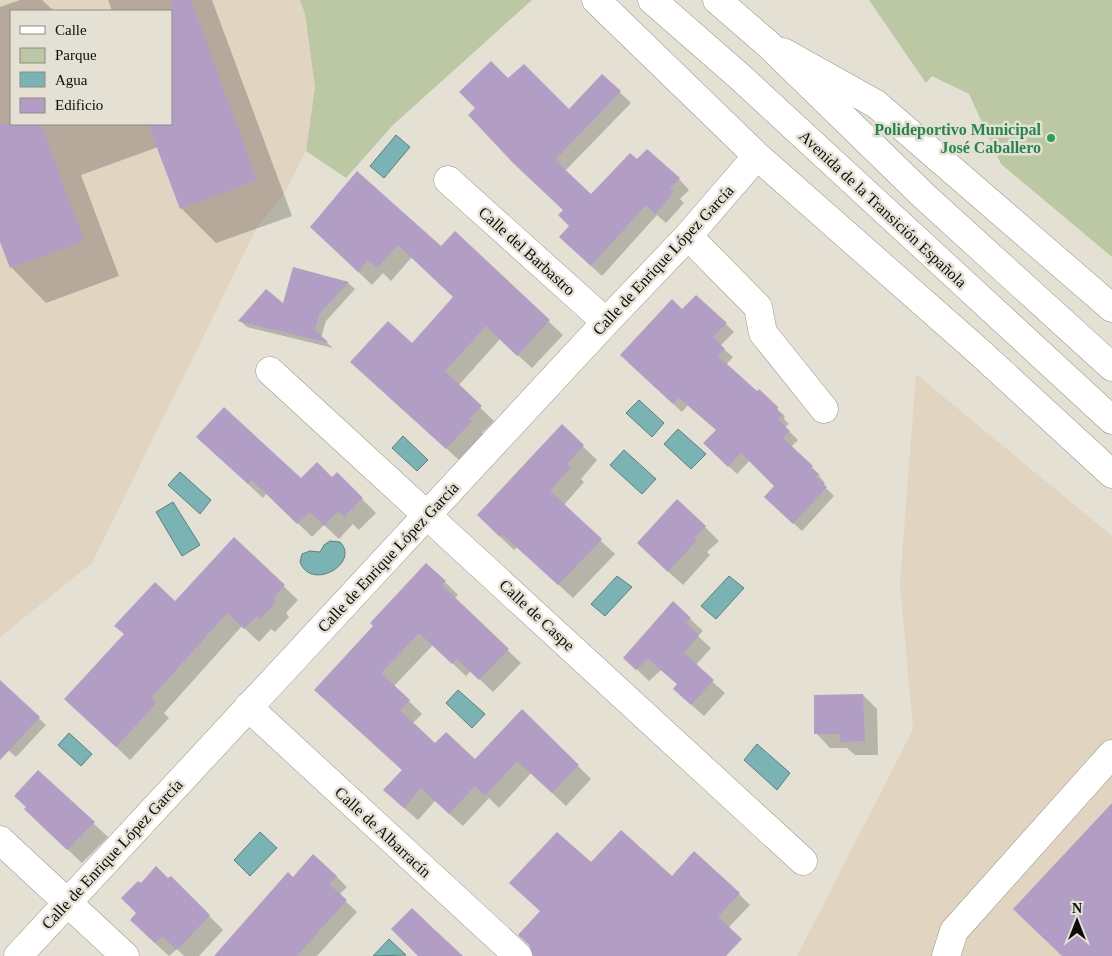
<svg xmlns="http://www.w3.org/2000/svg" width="1112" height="956" font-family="'Times New Roman',serif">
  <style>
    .commercial { fill: #e1d4c1; fill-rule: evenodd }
    .green { fill: #bcc8a3 }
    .water { fill: #7bb3b4; stroke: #5a8180 }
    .shadow { fill: #0003 }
    .building { fill: #b29ec4 }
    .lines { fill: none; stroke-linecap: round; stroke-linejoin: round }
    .minor-casing { stroke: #9a978b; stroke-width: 29 }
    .major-casing { stroke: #9a978b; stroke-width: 29 }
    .minor { stroke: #fff; stroke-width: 28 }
    .major { stroke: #fff; stroke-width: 28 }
    .leisure-dot { fill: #2e9e5b; stroke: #e4e0d4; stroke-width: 2 }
    .labels { text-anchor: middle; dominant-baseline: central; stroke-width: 5; stroke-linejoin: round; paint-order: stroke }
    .leisure-label { font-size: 16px; font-weight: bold; fill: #27864d; stroke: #e4e0d4; text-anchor: end }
    .street-label { font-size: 16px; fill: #0d0b08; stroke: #e4e0d4 }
  </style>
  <rect width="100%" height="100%" fill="#e4e0d4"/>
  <g class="commercial">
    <path d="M0 0H300L305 14 315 87 306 151 285 192 257 227 92 563 0 637ZM11 11H171V124H11Z"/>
    <path d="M916 374 1112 536V956H797L913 730 900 583Z"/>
  </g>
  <g class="green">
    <path d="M300 0H532L393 125 346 178 306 151 315 87 305 14Z"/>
    <path d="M869 0H1112V257L1001 164 969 94 932 76 926 83Z"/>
  </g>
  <g class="water">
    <path d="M396 135 410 147 384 178 370 166Z"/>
    <path d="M639 400 664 423 652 437 626 413Z"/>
    <path d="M678 429 706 454 691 469 664 444Z"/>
    <path d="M403 436 428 460 417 471 392 448Z"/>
    <path d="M624 450 656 479 642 494 610 465Z"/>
    <path d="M180 472 211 500 200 514 168 485Z"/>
    <path d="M173 502 200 545 182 556 156 512Z"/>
    <path d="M330 541 340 542C361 563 311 592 300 562L302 554 310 551 320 552 324 545Z"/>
    <path d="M617 576 632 587 605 616 591 604Z"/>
    <path d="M729 576 744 588 716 619 701 606Z"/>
    <path d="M458 690 485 714 472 728 446 703Z"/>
    <path d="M69 733 92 754 81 766 58 745Z"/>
    <path d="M757 744 790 773 777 790 744 760Z"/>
    <path d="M260 832 277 848 250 876 234 860Z"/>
    <path d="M389 939 406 955 373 956Z"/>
  </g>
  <g class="shadow">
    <path d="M20 0H42L54 11H11V124H171V11H112L108 0H212L292 216 216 243 181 208 158 147 81 175 119 276 46 303 11 267 0 239V7Z"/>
    <path d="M602 75 631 103 565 171 591 195 637 161 679 179 689 190 680 199 684 203 666 223 657 215 602 276 560 237 571 226 508 80 569 111Z"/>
    <path d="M312 227 441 248 455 233 563 335 532 368 500 339 458 386 494 421 482 433 484 436 460 461 351 362 412 345 455 297 412 257 391 281 383 273 372 285Z"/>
    <path d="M348 283 355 289 326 321 321 338 333 348 247 327 240 321Z"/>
    <path d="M682 311 726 324 734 332 720 346 733 357 726 365 785 416 784 419 789 424 785 427 798 440 791 447 820 475 819 476 825 483 823 485 834 496 802 531 774 505 776 486 750 460 737 474 705 443 717 430 688 405 682 412 629 363Z"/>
    <path d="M562 426 597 460 581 479 584 482 563 506 615 554 573 598 517 547 514 550 492 529Z"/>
    <path d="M212 451 301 480 332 478 337 474 376 513 359 530 353 524 339 539 324 525 312 537 267 493 263 498Z"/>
    <path d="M705 527 719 541 707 552 710 555 683 585 652 557Z"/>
    <path d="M234 539 298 600 286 613 289 617 275 632 271 629 259 642 242 626 164 713 169 718 130 760 80 713 175 603Z"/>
    <path d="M445 582 458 595 454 599 521 663 493 692 471 671 466 676 433 645 394 686 422 714 413 723 435 744 475 761 522 710 591 779 566 806 531 773 499 808 489 798 463 826 435 801 418 820 398 803 403 771 329 703Z"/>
    <path d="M673 603 703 631 698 636 711 648 695 666 725 693 704 716 687 701 678 685 661 670 649 681 625 658Z"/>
    <path d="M1 682 46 725 16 757 3 746 0 748Z"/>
    <path d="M863 695 877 709 878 755H855L847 748H830L816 733Z"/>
    <path d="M38 771 108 837 82 863 39 823Z"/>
    <path d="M336 876 347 887 339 895 357 912 317 956H225L293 878Z"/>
    <path d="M171 877 223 930 199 956H184L177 949 169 956 145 934 138 913 141 885Z"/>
    <path d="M672 877 739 894 750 905 728 928 719 956H542Z"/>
  </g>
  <g class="building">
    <path d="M171 0H191L257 180 180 209 148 124H171Z"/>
    <path d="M491 61 508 78 524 64 569 109 602 74 621 91 555 160 591 194 630 153 637 159 647 149 680 178 670 188 674 192 655 214 646 205 591 266 559 237 569 226 558 215 563 210 513 163 468 115 475 108 459 92Z"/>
    <path d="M0 124H41L84 241 10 268 0 242Z"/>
    <path d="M357 171 441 246 455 231 550 320 517 356 486 326 445 371 482 406 469 419 472 421 446 449 350 362 388 321 412 343 453 297 398 245 377 268 368 260 358 272 310 227Z"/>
    <path d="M293 267 349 282 319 314 315 330 329 343 238 321 266 289 283 303Z"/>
    <path d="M696 295 727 323 713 337 725 349 718 356 757 391 759 389 778 407 777 410 782 415 778 419 790 431 783 438 813 466 811 468 818 474 815 476 827 487 793 524 764 497 774 486 741 453 728 467 703 443 716 430 679 398 673 404 620 355 672 299 682 309Z"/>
    <path d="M224 407 301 478 317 462 332 477 337 472 363 498 344 517 338 511 324 526 310 512 297 524 252 480 248 484 196 437Z"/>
    <path d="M562 424 584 445 567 464 571 467 550 491 602 539 558 585 502 534 500 537 477 515Z"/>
    <path d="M677 499 706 526 694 538 697 540 668 572 637 543Z"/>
    <path d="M234 537 285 585 273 598 276 602 260 619 257 616 244 629 227 613 151 698 156 703 116 747 64 699 124 634 114 626 155 582 175 601Z"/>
    <path d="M426 563 446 581 442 585 509 649 479 680 457 659 452 664 419 633 381 673 410 700 400 710 435 743 446 732 475 759 522 709 579 765 552 793 517 761 485 796 475 786 449 814 421 788 404 808 383 790 402 770 314 690 373 626 370 623Z"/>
    <path d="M673 601 691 618 686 623 699 635 684 653 714 680 691 705 673 689 677 684 648 659 636 670 623 658Z"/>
    <path d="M0 680 40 717 0 760Z"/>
    <path d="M863 694 865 741 840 742V734H814V695Z"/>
    <path d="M38 770 95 822 67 850 24 809 26 807 14 796Z"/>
    <path d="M1112 803V956H1062L1013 909Z"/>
    <path d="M621 830 672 876 694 851 740 893 718 917 742 939 726 956H533L529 945 518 935 540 911 509 883 557 832 591 862Z"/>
    <path d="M313 854 337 876 329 884 347 900 297 956H214L288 872 293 877Z"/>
    <path d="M156 866 168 878 171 876 210 915 177 950 162 936 155 943 130 920 136 913 121 898 138 881 141 883Z"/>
    <path d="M412 908 435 930 463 956H418L391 929Z"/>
  </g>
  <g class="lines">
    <defs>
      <g id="minor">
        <path d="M596 0 757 156 976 349 1112 474"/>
        <path d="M783 52 876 104 1112 308"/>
        <path d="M448 180 606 322"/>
        <path d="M688 236 758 307 763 333 824 409"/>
        <path d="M270 371 803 861"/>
        <path d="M248 707 518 956"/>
        <path d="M0 840 125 956"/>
        <path d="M18 956 606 322 688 236 757 156"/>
        <path d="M946 956 954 931 1112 754"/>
      </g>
      <g id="major">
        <path d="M652 0 739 76 1112 420"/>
        <path d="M717 0 769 45 924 196 1112 367"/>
      </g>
    </defs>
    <use href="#minor" class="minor-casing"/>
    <use href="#major" class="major-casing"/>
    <use href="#minor" class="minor"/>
    <use href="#major" class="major"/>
  </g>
  <circle class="leisure-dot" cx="1051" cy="138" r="5"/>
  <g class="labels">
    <g class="leisure-label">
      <text x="1041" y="129">Polideportivo Municipal<tspan x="1041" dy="18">José Caballero</tspan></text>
    </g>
    <g class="street-label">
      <text transform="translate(883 209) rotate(43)">Avenida de la Transición Española</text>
      <text transform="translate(527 251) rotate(42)">Calle del Barbastro</text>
      <text transform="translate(663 260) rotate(-47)">Calle de Enrique López García</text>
      <text transform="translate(388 557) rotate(-47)">Calle de Enrique López García</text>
      <text transform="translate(537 615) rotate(43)">Calle de Caspe</text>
      <text transform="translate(383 832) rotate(43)">Calle de Albarracín</text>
      <text transform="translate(112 854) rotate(-47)">Calle de Enrique López García</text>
    </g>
  </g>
  <rect x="10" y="10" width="162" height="115" fill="#e4e0d4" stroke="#8e8b82"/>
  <rect x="20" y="26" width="25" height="8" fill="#ffffff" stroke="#8e8b82"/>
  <text x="55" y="35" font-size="15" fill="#0d0b08">Calle</text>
  <rect x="20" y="48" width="25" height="15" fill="#bcc8a3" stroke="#8e8b82"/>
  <text x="55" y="60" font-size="15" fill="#0d0b08">Parque</text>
  <rect x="20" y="72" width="25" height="15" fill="#7bb3b4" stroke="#8e8b82"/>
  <text x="55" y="85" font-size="15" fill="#0d0b08">Agua</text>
  <rect x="20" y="98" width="25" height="15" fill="#b29ec4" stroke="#8e8b82"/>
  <text x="55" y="110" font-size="15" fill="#0d0b08">Edificio</text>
  <g transform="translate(1077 921)" stroke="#e4e0d4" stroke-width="4" paint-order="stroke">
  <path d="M0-4L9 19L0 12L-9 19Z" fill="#0d0b08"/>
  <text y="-8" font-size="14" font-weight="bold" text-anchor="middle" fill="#0d0b08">N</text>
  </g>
</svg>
